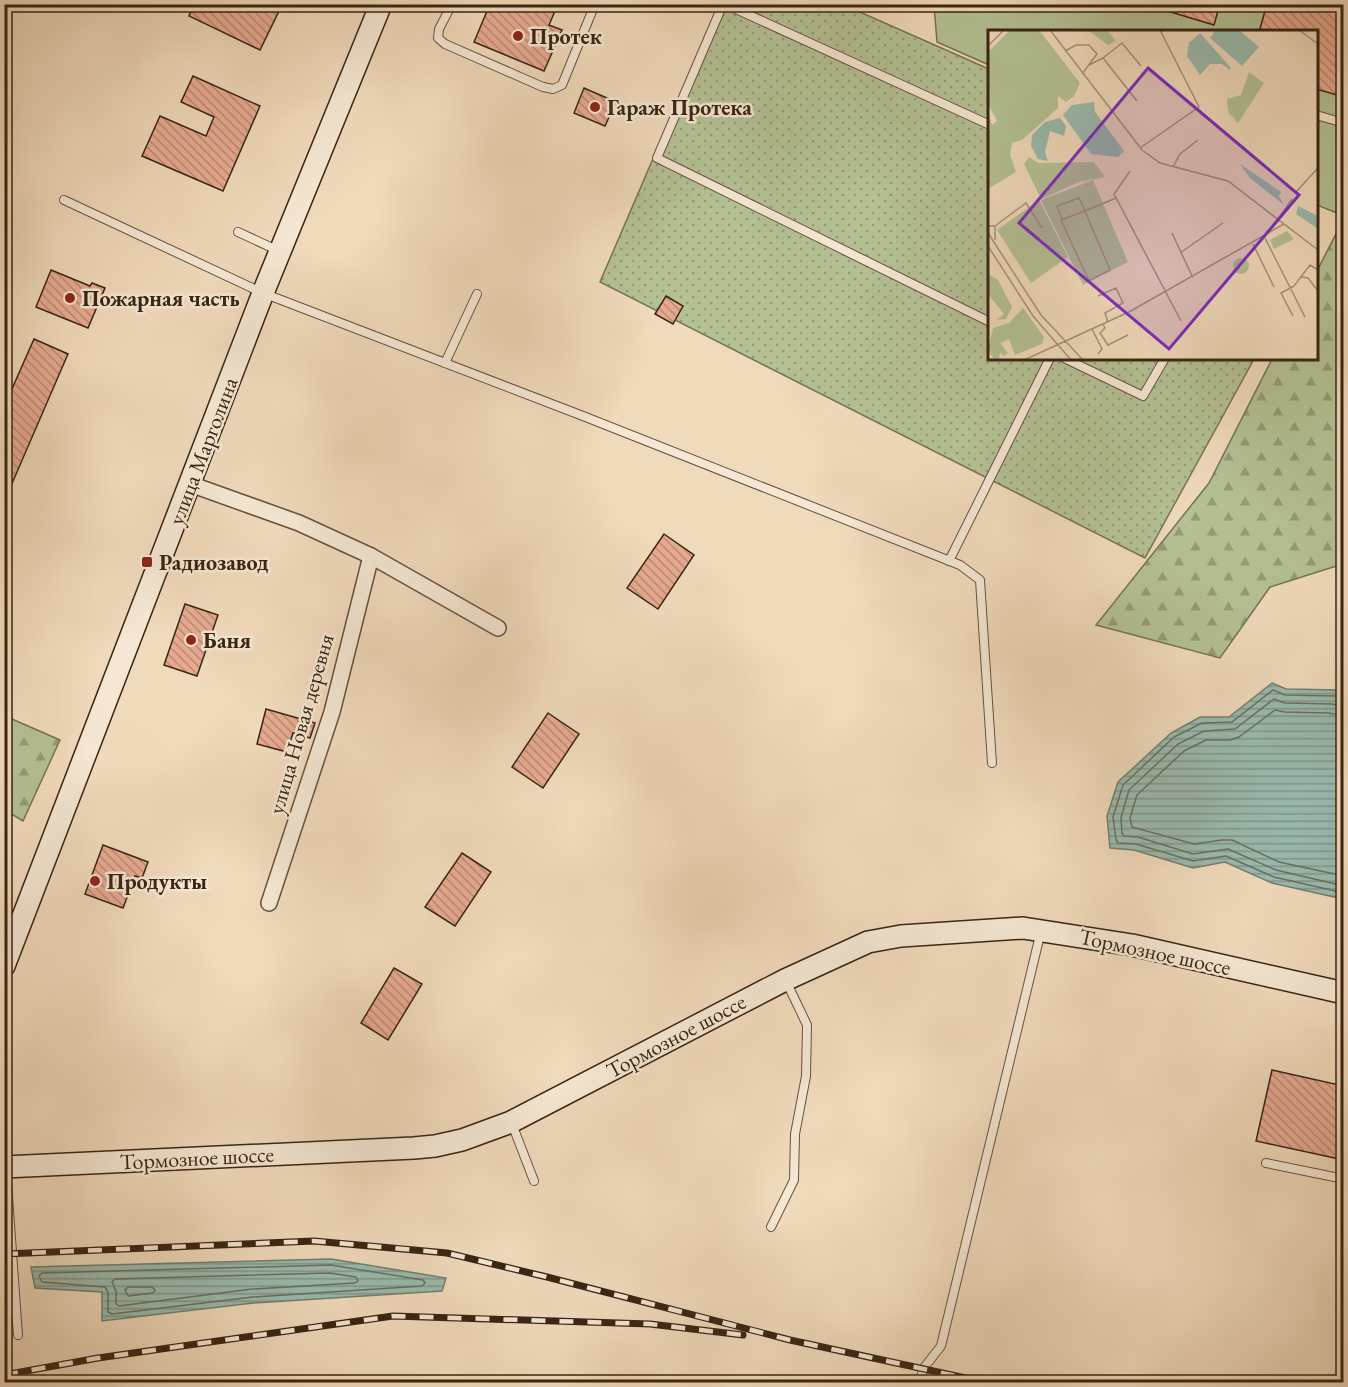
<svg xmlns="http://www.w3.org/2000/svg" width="1348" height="1387" font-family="'EB Garamond',serif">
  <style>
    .forest { fill: url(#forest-firs); stroke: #767354; stroke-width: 1.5 }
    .garden { fill: url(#garden-dots); stroke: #767354; stroke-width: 1.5 }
    .pitch { fill: #b4c195; stroke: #767354; stroke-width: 1.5 }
    .water { fill: url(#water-rules); stroke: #737f70; stroke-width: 1.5 }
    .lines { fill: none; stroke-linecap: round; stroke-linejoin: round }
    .shore { stroke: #6a7060; stroke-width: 1.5 }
    .building { fill: url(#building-back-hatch); stroke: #392512; stroke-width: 1.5 }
    .lane-casing { stroke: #67523c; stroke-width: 10 }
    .street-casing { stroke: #67523c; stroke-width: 18 }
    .secondary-casing { stroke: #392512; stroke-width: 24 }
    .lane { stroke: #f5e7d3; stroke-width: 8 }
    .street { stroke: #f5e7d3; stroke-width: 15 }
    .secondary { stroke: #f5e7d3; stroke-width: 21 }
    .rail-casing { stroke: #392512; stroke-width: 7 }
    .rail { stroke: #f5e7d3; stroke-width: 4.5; stroke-dasharray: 14; stroke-linecap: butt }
    .poi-dot { fill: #8f2418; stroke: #f5e7d3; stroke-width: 2 }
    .labels { text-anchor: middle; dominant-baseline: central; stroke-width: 5; stroke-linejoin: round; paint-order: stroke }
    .poi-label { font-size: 22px; font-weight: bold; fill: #392512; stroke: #f5e7d3; text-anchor: start }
    .street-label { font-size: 22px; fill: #392512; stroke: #f5e7d3 }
    .inset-road { fill: none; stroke: #a79278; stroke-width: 1.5 }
    .view { fill: #7b2cbf; fill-opacity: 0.15; stroke: #7b2cbf; stroke-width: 3 }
    .inset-edge { fill: none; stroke: #392512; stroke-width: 3 }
  </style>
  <defs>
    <pattern id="forest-firs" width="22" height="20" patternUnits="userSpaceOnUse" patternTransform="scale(1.5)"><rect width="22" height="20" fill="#b4c195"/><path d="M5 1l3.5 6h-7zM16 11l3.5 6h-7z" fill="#939d78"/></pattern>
    <pattern id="garden-dots" width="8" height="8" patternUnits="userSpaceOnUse" patternTransform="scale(1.5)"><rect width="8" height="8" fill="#b4c195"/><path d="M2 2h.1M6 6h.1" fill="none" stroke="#939d78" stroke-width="1.8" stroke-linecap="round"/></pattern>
    <pattern id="water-rules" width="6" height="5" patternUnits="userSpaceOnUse" patternTransform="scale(1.5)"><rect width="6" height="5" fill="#9abbaf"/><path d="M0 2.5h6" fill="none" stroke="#7f988d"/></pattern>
    <pattern id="building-back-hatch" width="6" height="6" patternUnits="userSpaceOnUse" patternTransform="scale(1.5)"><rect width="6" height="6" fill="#e7aa91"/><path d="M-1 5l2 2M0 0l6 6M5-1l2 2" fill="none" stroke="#bc8a75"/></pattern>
  </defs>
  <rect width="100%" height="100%" fill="#f0dabc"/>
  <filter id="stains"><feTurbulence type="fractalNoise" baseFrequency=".00333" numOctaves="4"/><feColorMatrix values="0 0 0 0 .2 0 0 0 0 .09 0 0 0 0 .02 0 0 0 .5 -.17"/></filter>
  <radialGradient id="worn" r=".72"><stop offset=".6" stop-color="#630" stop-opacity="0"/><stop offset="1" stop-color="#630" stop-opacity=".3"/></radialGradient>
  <g class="forest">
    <path d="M1339 228 1344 230 1343 564 1270 587 1220 658 1096 625 1209 483 1272 359 1316 358 1317 271Z"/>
    <path d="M5 716 60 740 23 821 5 810Z"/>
  </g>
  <path class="garden" d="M719 5H844L989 69 990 358 1254 359 1145 558 600 282Z"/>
  <path class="pitch" d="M934 5H1343L1344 210 1342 215 1317 205 1316 32H990L989 65 937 42Z"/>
  <g class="water">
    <path d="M1272 683 1286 689 1339 690 1343 695V899L1272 883 1225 862 1193 868 1134 850 1110 848 1107 816 1118 782 1171 733 1200 717H1229Z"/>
    <path d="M331 1259 446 1278 442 1291 253 1303 102 1321V1292L35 1288 31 1267Z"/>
  </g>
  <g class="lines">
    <g class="shore">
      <path d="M1344 699 1335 696 1285 695 1273 690 1232 722 1202 723 1174 737 1123 785 1113 817 1116 840 1118 843 1136 844 1193 861 1226 856 1274 877 1344 893"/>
      <path d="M1344 707 1332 704 1285 703 1274 699 1235 729 1204 731 1178 744 1129 790 1121 818 1122 833 1124 836 1138 837 1193 854 1228 849 1276 870 1344 886"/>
      <path d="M1344 716 1329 713 1285 712 1275 710 1239 737 1230 740H1206L1184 751 1137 795 1130 818 1132 827 1194 844 1222 840H1232L1279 862 1344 876"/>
      <path d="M331 1265 423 1280 425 1283 422 1286 253 1297 112 1314 108 1312V1292L105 1287 42 1282 39 1276 42 1273Z"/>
      <path d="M330 1273 356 1277 358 1281 355 1283 252 1289 119 1306 116 1304V1291L112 1282 115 1279Z"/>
      <path d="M128 1287H152L155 1290 153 1293 128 1296 125 1290Z"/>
    </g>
  </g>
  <g class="building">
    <path d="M194 4H270L280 9 260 50 189 16Z"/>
    <path d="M490 4H558L549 25 562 30 544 71 474 42Z"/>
    <path d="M1144 4H1220L1214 25Z"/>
    <path d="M1267 4H1344V97L1316 89V32H1259Z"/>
    <path d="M193 76 260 106 223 191 142 156 160 116 206 136 214 117 181 102Z"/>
    <path d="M584 88 616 102 605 126 574 113Z"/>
    <path d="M51 270 90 286 92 283 105 288 88 328 36 307Z"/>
    <path d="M666 296 683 306 673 324 655 314Z"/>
    <path d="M34 339 68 354 4 502V407Z"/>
    <path d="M664 534 694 555 658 609 627 588Z"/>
    <path d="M185 604 218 615 197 676 164 665Z"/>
    <path d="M266 709 315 723 310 738 293 733 287 752 257 744Z"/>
    <path d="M548 713 579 734 543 788 512 767Z"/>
    <path d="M103 845 148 862 142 878 135 876 123 908 85 894Z"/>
    <path d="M462 853 491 872 455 926 425 907Z"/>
    <path d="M394 968 422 984 388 1040 361 1023Z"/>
    <path d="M1272 1070 1344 1086V1160L1256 1141Z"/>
  </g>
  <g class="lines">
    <defs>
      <g id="lane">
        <path d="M452 4 439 29 438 38 445 44 543 87 553 89 562 85 595 4"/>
        <path d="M723 4 657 158 990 322"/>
        <path d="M725 4 990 125"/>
        <path d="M1316 115 1344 123"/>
        <path d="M64 200 263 293 583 416 960 565 980 580 992 763"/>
        <path d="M238 232 279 251"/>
        <path d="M1064 358 1143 396 1165 358"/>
        <path d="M445 363 477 294"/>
        <path d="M949 561 1050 358"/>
        <path d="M4 918 19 924"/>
        <path d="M512 1124 534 1181"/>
        <path d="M1266 1163 1344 1179"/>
        <path d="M6 1169 18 1335"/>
        <path d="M771 1227 794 1180 795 1134 806 1076 807 1025 786 981"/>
        <path d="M920 1382 923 1369 941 1346 1041 931"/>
      </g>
      <g id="street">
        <path d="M190 484 299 523 371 556 498 628"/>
        <path d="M269 903 332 712 371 556"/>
      </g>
      <g id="secondary">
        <path d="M4 966 263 293 381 4"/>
        <path d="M4 1167 414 1148 435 1146 462 1140 511 1122 785 980 868 942 901 936 1023 928 1132 945 1344 993"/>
      </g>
    </defs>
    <use href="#lane" class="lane-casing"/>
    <use href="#street" class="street-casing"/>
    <use href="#secondary" class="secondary-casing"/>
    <use href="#lane" class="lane"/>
    <use href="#street" class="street"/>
    <use href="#secondary" class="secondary"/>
    <defs>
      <g id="rail">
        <path d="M4 1254 314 1241 447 1253 547 1277 790 1340 984 1382"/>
        <path d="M4 1375 98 1358 393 1316 650 1324 743 1335"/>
      </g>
    </defs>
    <use href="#rail" class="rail-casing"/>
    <use href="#rail" class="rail"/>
  </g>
  <g class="poi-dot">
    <circle cx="518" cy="36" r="6"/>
    <circle cx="595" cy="107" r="6"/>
    <circle cx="70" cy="298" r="6"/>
    <rect x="141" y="556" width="12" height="12" rx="3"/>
    <circle cx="191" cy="640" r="6"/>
    <circle cx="95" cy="881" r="6"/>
  </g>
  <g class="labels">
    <g class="poi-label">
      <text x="530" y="36">Протек</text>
      <text x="607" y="107">Гараж Протека</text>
      <text x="82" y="298">Пожарная часть</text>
      <text x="159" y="562">Радиозавод</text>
      <text x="203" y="640">Баня</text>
      <text x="107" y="881">Продукты</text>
    </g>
    <g class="street-label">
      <text transform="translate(203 451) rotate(-69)">улица Марголина</text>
      <text transform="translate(301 724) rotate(-74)">улица Новая деревня</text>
      <text transform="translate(1155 952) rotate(12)">Тормозное шоссе</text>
      <text transform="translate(676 1036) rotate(-28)">Тормозное шоссе</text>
      <text transform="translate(197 1158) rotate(-3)">Тормозное шоссе</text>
    </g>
  </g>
  <g transform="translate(988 30)">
    <rect width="330" height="330" fill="#f0dabc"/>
    <path d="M22 0H51L92 53 86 66 78 72 70 66V78L34 110 24 113 22 125 28 142 0 159V81L4 95 9 91 0 74V22ZM119 0 128 11 120 15 101 1ZM261 42 276 53 250 93 240 82 239 69 253 65ZM41 127 50 133 106 132 117 147 91 152 53 169 36 134ZM299 201 306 209 286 219 282 210ZM245 236a8 8 0 1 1 16 0a8 8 0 1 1-16 0ZM0 244 10 250 24 277 18 289 8 290 16 284 0 264ZM35 278 56 307 54 314 27 325 21 309 12 313 20 323 16 326 12 323 11 330H6L0 319 5 298 21 293Z" fill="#b4c195"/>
    <path d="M105 150 140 232 95 255 53 170Z" fill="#b4c195"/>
    <path d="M51 170 80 227 43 253 9 200Z" fill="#b4c195"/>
    <path d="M228 0H251L271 17 254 36 222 8ZM212 3 243 38 242 40 234 34H222L212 45 199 26 201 13ZM106 72 107 82 136 121 130 127 103 124 75 85 84 75ZM72 88 78 96 76 106 62 101 57 122 60 131 50 129 43 116 44 105 57 92ZM252 134 293 162 291 166 296 175 262 148ZM310 176 330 186V199L308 184Z" fill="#9abbaf"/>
    <path class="inset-road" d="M62 0 154 120 172 133 240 151 330 220M311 0 330 14M0 16 16 0M77 21 88 15H101L109 24 94 44M115 28 134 13 153 36M101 35 115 28 149 71M152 118 211 77 172 0M185 137 192 124 210 110M142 141 126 164 193 291M308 162 330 138M74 189 69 176 91 168 97 181 73 190 101 251 122 240 97 181 128 168M290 189 304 169M0 196H7V210M7 196 38 173 54 198M0 203 53 285 95 330M184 203 205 248M277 208 317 287M265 214 286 257M0 216 45 286 83 330M192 223 235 193M313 247 320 248 330 261M110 266 128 258 135 273 117 283 120 292M305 286 293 263 306 256 322 235 330 240M115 294 117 298 112 303 120 315 140 305M104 299 114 319 110 324M36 330 141 282 296 194"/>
    <path class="view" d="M160 38 311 165 181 319 31 193Z"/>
    <rect width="330" height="330" class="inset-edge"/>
  </g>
  <rect width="1348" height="1387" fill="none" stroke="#f0dabc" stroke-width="24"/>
  <rect x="6" y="6" width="1336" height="1375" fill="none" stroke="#392512" stroke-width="3"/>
  <rect x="12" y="12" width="1324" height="1363" fill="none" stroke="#392512" stroke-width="1.5"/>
  <rect width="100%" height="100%" filter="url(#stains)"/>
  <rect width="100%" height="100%" fill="url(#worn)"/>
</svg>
